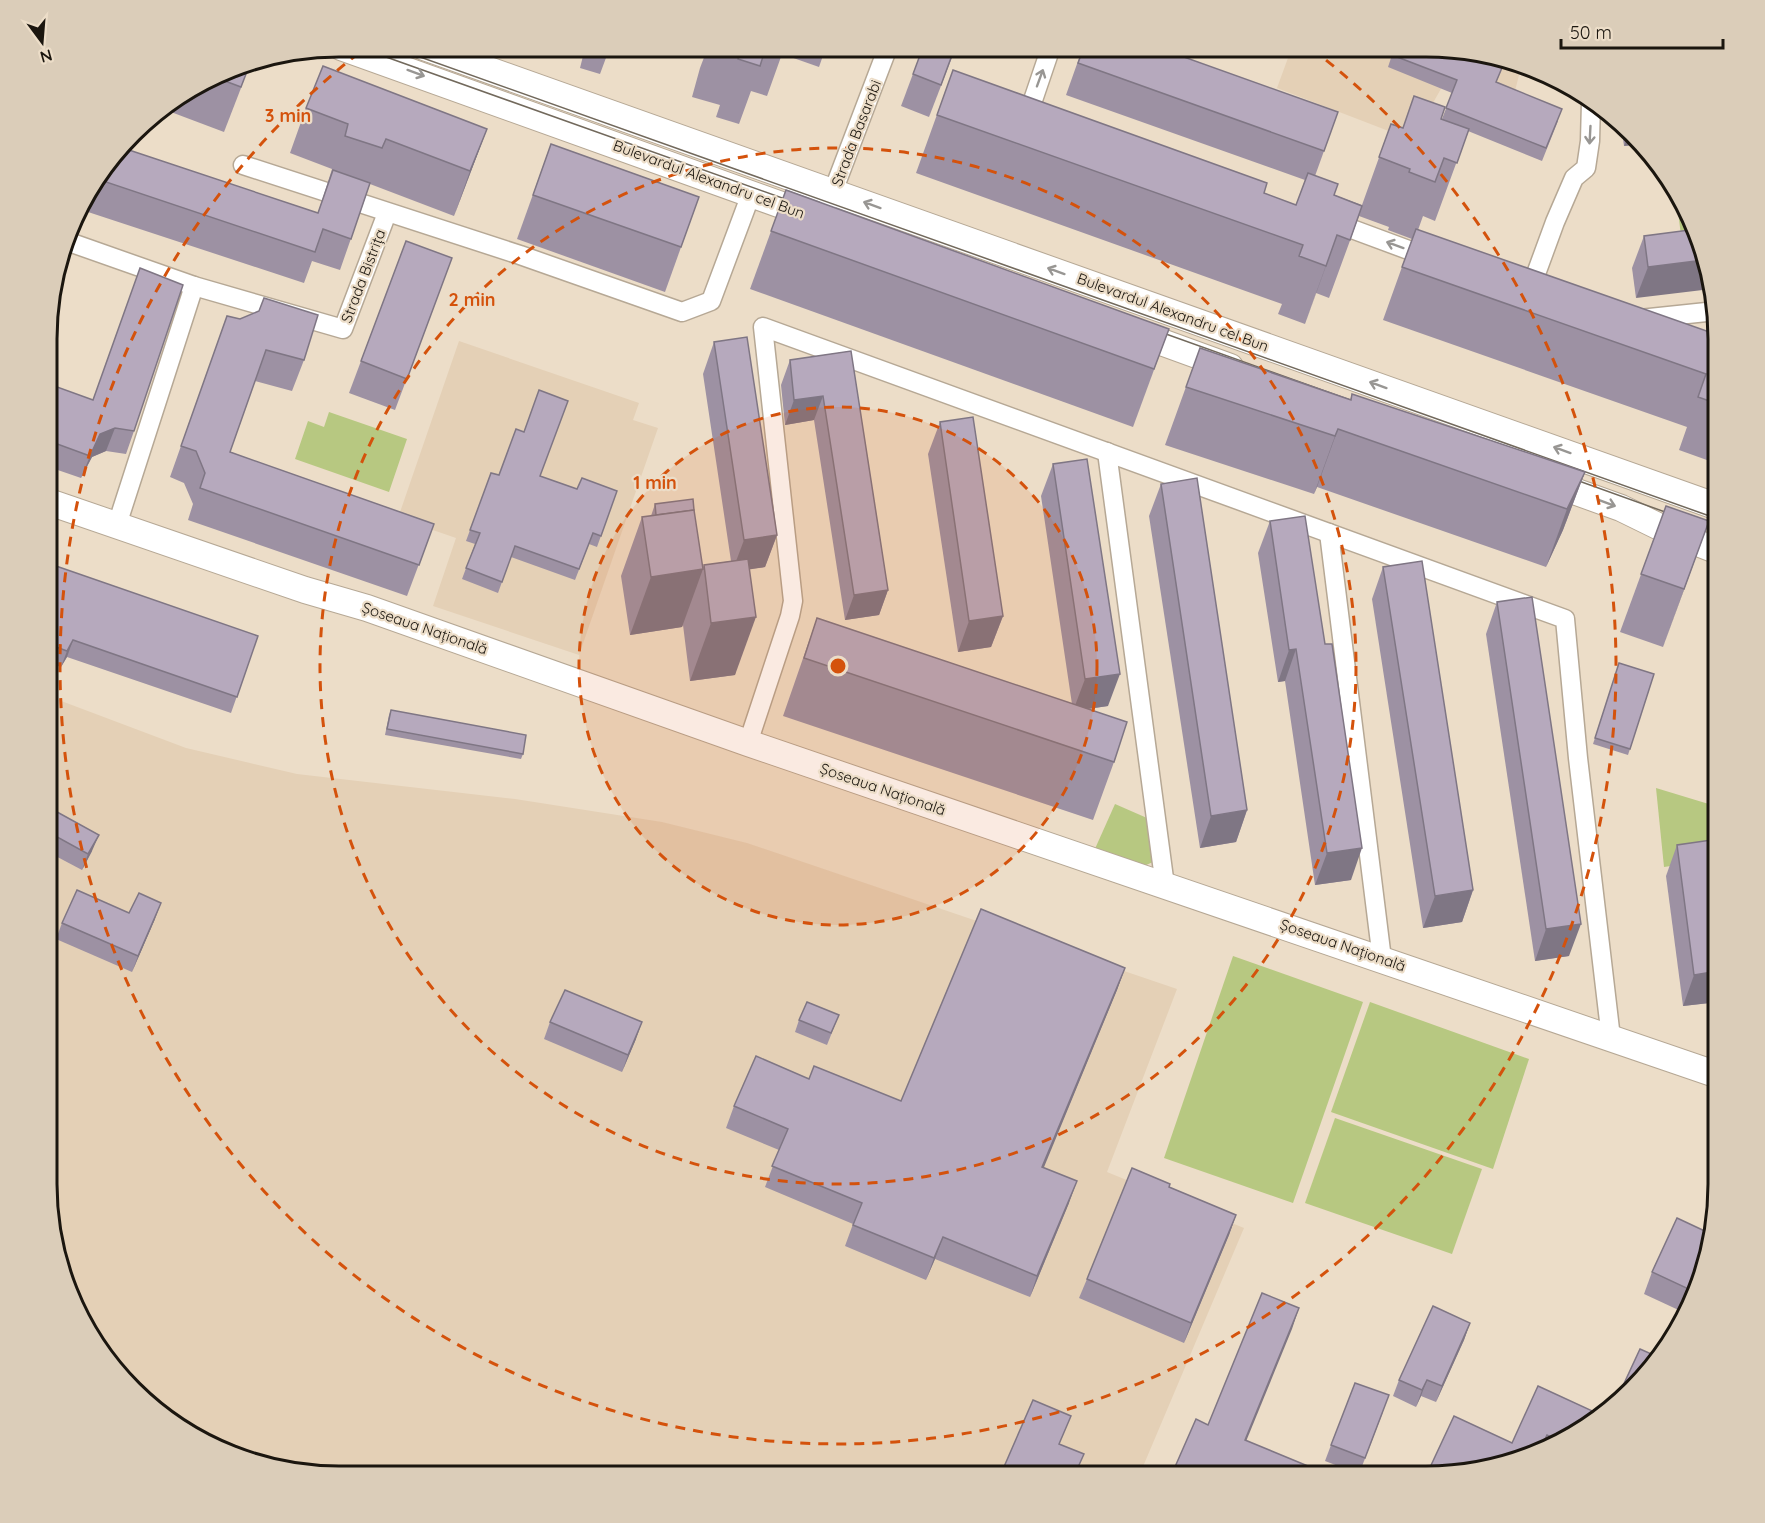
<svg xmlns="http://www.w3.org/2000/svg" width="1765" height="1523" font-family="Quicksand,sans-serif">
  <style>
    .built { fill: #e4d0b6 }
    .green { fill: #b7c881 }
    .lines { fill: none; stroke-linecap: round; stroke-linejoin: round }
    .street-casing { stroke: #b6a895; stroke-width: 21 }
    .secondary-casing { stroke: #b6a895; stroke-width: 28 }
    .street { stroke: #fff; stroke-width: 18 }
    .secondary { stroke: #fff; stroke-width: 26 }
    .tram { stroke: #72695c; stroke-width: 1.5 }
    .wall { fill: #9d91a3 }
    .shaded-wall { fill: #7f7684 }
    .building { fill: #b6a9bd; stroke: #7f7684; stroke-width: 1.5 }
    .oneway { stroke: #989693 }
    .ring { fill: none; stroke: #d4520c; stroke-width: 3; stroke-dasharray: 10 8 }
    .labels { text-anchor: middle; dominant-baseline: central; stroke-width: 4.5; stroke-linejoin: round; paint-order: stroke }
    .street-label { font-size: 15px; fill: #1b160f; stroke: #ecddc8 }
    .rim { fill: none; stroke: #1b160f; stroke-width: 3 }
    .centre { fill: #d4520c; stroke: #ecddc8; stroke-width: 3 }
    .ring-label { font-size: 18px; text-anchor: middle; font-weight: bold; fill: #d4520c; stroke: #ecddc8; stroke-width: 4.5; stroke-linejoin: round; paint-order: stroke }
  </style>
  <rect width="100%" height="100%" fill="#ecddc8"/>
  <g class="built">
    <path d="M1292 47H1446L1521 67 1514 95 1451 71 1412 140 1277 88Z"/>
    <path d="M459 341 639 403 633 420 658 428 579 655 433 606 456 538 398 518Z"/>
    <path d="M48 696 186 748 297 774 515 799 662 822 747 843 1177 989 1107 1172 1244 1228 1139 1476H339L227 1454 132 1391 69 1296 47 1204Z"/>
  </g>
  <g class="green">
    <path d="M1676 196 1696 227 1699 240 1682 243Z"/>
    <path d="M329 412 407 439 389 492 295 459 308 421 324 427Z"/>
    <path d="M1656 788 1712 805 1718 859 1664 867Z"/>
    <path d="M1115 804 1147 818 1153 862 1137 869 1094 851Z"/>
    <path d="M1233 956 1363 1002 1293 1203 1164 1158Z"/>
    <path d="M1370 1002 1529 1059 1493 1169 1331 1112Z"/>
    <path d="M1335 1118 1482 1169 1452 1254 1305 1203Z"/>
  </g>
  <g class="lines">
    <defs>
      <g id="street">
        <path d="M1042 114 1030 109 1051 47"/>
        <path d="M243 165 520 255 682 312 711 301 751 194"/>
        <path d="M829 202 888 47"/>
        <path d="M1333 222 1430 258"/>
        <path d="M69 242 194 286 343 329 387 213"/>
        <path d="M1529 293 1555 222 1574 178 1586 168 1590 141 1591 102"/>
        <path d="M1640 319 1716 311"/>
        <path d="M1107 452 1165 886"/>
        <path d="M117 525 194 286"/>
        <path d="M1329 533 1382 959"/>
        <path d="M748 743 790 616 793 601 763 327 1565 619 1578 758 1611 1038"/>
      </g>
      <g id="secondary">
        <path d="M341 47 812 216"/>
        <path d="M424 47 1718 507"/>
        <path d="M1131 331 1230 367"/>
        <path d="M1546 481 1621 508 1672 533 1718 551"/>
        <path d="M49 502 305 590 367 608 748 743 1718 1075"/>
      </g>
    </defs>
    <use href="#street" class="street-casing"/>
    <use href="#secondary" class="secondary-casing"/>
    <use href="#street" class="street"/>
    <use href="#secondary" class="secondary"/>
    <g class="tram">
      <path d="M358 47 799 204"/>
      <path d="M392 47 1718 519"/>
      <path d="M1152 329 1364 405"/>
      <path d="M1565 476 1718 531"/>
    </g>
  </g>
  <g class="wall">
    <path d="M555 47H610L600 74 580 68 583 56 555 48Z"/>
    <path d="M708 47H826L819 67 782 54 767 96 751 91 739 124 716 117 720 105 692 97 700 68Z"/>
    <path d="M923 47H956L929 117 901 106Z"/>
    <path d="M1083 47 1338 112 1315 176 1334 195 1362 205 1391 124 1403 128 1442 119 1452 93 1388 67 1391 58 1365 47H1446L1504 63 1496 83 1558 121 1542 161 1468 131 1435 221 1423 216 1418 230 1718 359V464L1679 450 1687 427 1383 320 1412 239 1388 230 1389 227 1359 216 1329 298 1316 293 1305 324 1278 314 1282 304 916 173 953 70 1264 193 1296 205 1305 180 1066 95Z"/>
    <path d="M245 62 241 88 224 132 163 109Z"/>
    <path d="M306 108 487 129 454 216 370 184 340 270 312 261 304 283 85 211 95 181 123 148 318 213 332 169 290 153Z"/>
    <path d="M1621 124 1633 132 1641 144 1624 146Z"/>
    <path d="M551 144 699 197 665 292 517 239Z"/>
    <path d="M786 190 1169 329 1133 427 750 289Z"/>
    <path d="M1697 229 1636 298 1632 268 1644 236Z"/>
    <path d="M406 241 440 290 395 410 349 393Z"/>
    <path d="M227 316 304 360 292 391 255 381 230 452 434 524 407 596 188 520 193 504 184 483 170 477Z"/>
    <path d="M714 342 777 535 765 567 749 569 735 675 690 681 683 625 682 627 630 635 621 576 642 517 651 516 655 504 703 567 704 565 731 561 703 374Z"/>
    <path d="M1200 348 1350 400 1352 394 1585 472 1563 530 1546 567 1317 487 1314 494 1165 445Z"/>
    <path d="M851 351 888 590 879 615 845 620 814 420 785 425 781 385 790 360Z"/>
    <path d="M49 384 134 431 126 454 106 451 92 457 81 478 49 467Z"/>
    <path d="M940 422 1003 616 991 647 958 652 928 454Z"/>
    <path d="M1053 464 1108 706 1088 709 1114 762 1093 820 783 716 817 618 1072 704 1041 496Z"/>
    <path d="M491 473 499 475 540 476 577 489 617 491 597 547 589 544 575 580 511 557 498 593 462 579 475 544 466 541Z"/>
    <path d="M1161 484 1247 810 1236 842 1200 848 1149 516Z"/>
    <path d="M1666 506 1709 521 1663 647 1620 632Z"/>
    <path d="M1270 521 1351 880 1315 885 1285 681 1278 682 1258 553Z"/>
    <path d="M1383 567 1473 890 1462 922 1423 928 1372 599Z"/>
    <path d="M48 586 258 636 231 713 67 657 61 667 48 663Z"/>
    <path d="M1497 602 1569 956 1535 961 1486 634Z"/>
    <path d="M1619 663 1654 674 1628 755 1593 744Z"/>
    <path d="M391 710 523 754 521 759 385 735 389 715Z"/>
    <path d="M48 807 92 851 82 870 48 852Z"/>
    <path d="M1677 845 1718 1002 1683 1006 1666 876Z"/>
    <path d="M129 913 155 919 132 972 56 939 62 923Z"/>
    <path d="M1125 968 1117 990 1043 1168 1069 1203 1030 1297 935 1259 926 1280 845 1246 853 1224 765 1187 779 1150 726 1128 734 1106 809 1079 901 1101Z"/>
    <path d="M839 1015 827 1045 795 1032 799 1020Z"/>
    <path d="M550 1022 636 1039 622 1072 544 1039Z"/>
    <path d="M1169 1187 1236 1215 1229 1235 1184 1343 1079 1298 1087 1279Z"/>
    <path d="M1709 1233 1696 1296 1685 1313 1644 1294 1652 1272Z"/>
    <path d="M1470 1323 1464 1340 1436 1402 1421 1396 1416 1407 1393 1396 1399 1380Z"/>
    <path d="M1383 1412 1359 1474 1325 1461 1331 1445Z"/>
    <path d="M1599 1414 1538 1454 1512 1443Z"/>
  </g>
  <g class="shaded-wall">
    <path d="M487 129 470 174 454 216 470 171Z"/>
    <path d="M1630 130 1633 132 1641 144 1624 146Z"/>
    <path d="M1337 235 1316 293 1305 324 1326 266Z"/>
    <path d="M1704 260 1711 289 1636 298 1648 267Z"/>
    <path d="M823 396 814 420 785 425 794 400Z"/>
    <path d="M115 428 106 451 92 457 81 478 90 456 100 434Z"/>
    <path d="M1338 429 1317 487 1314 494 1335 436Z"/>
    <path d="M1585 472 1563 530 1546 567 1567 509Z"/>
    <path d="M1709 521 1688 579 1663 647 1684 589Z"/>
    <path d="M777 535 765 567 732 572 744 540Z"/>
    <path d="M703 569 682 627 630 635 651 577Z"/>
    <path d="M888 590 879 615 845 620 854 595Z"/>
    <path d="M1003 616 991 647 958 652 969 621Z"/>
    <path d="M756 617 735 675 690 681 711 623Z"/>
    <path d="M73 640 67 657 61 667 67 651Z"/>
    <path d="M1296 649 1285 681 1278 682 1289 650Z"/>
    <path d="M1120 674 1108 706 1073 711 1085 679Z"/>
    <path d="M1247 810 1236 842 1200 848 1211 816Z"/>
    <path d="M99 835 92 851 82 870 88 854Z"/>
    <path d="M1362 848 1351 880 1315 885 1327 853Z"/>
    <path d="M1473 890 1462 922 1423 928 1435 896Z"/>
    <path d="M161 903 155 919 132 972 138 956Z"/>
    <path d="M1581 924 1569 956 1535 961 1546 929Z"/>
    <path d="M1125 968 1117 990 1035 1189 1042 1167Z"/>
    <path d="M1718 971V1002L1683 1006 1694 975Z"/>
    <path d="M642 1022 636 1039 622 1072 628 1055Z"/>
    <path d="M1077 1181 1069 1203 1030 1297 1037 1276Z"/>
    <path d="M1236 1215 1229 1235 1184 1343 1191 1323Z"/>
    <path d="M943 1237 935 1259 926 1280 934 1258Z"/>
    <path d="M1299 1308 1292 1329 1238 1461 1245 1440Z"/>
    <path d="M1470 1323 1464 1340 1436 1402 1442 1386Z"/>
    <path d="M1427 1380 1421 1396 1416 1407 1422 1390Z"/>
  </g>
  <g class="building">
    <path d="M741 47H766L760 66 738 59Z"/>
    <path d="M923 47H955L941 85 913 74Z"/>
    <path d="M1084 47H1156L1338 112 1324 151 1078 63Z"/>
    <path d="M1395 47H1446L1504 63 1496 82 1562 109 1546 148 1446 108 1457 80 1392 55Z"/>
    <path d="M251 61 241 87 217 78 245 62Z"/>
    <path d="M323 66 487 129 470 171 386 139 382 148 345 136 348 124 306 108Z"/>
    <path d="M953 70 1267 183 1264 193 1296 205 1308 173 1338 184 1334 195 1362 206 1350 240 1337 235 1326 266 1299 256 1303 245 937 115Z"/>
    <path d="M1414 96 1445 107 1441 119 1469 129 1457 163 1444 158 1435 182 1409 172 1410 169 1379 157 1391 124 1403 128Z"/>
    <path d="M551 144 699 197 681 247 533 195Z"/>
    <path d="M123 148 318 213 333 170 370 183 351 239 323 229 315 252 97 179Z"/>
    <path d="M786 190 1169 329 1154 369 771 231Z"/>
    <path d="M1416 229 1718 335V341L1712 357 1718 359V404L1698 397 1706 374 1402 267Z"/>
    <path d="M1697 229 1704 260 1648 267 1644 236Z"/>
    <path d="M406 241 452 258 407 379 361 361Z"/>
    <path d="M140 268 183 285 134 431 115 428 100 434 90 456 49 441V384L93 400Z"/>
    <path d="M264 298 318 315 304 360 266 350 230 452 434 524 419 565 200 488 205 473 196 451 181 446 227 316 240 319 259 311Z"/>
    <path d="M747 337 777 535 744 540 714 342Z"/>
    <path d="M1200 348 1351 400 1352 394 1585 472 1567 509 1338 429 1335 436 1186 387Z"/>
    <path d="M851 351 888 590 854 595 823 396 794 400 790 360Z"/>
    <path d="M539 390 568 401 540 476 577 489 582 478 617 491 601 536 593 533 579 569 515 546 502 582 466 568 480 533 470 530 491 473 499 475 516 429 524 432Z"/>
    <path d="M973 417 1003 616 969 621 940 422Z"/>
    <path d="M1087 459 1120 674 1085 679 1053 464Z"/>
    <path d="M1197 478 1247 810 1211 816 1161 484Z"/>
    <path d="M693 499 694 510 656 515 655 504Z"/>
    <path d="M1666 506 1709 521 1684 589 1641 574Z"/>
    <path d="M694 510 703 569 651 577 642 517Z"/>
    <path d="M1305 516 1325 644H1332L1362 848 1327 853 1296 649 1289 650 1270 521Z"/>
    <path d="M748 559 756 617 711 623 704 565Z"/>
    <path d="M1422 561 1473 890 1435 896 1383 567Z"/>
    <path d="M56 566 258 636 237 697 73 640 67 651 48 644V586Z"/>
    <path d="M1532 597 1581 924 1546 929 1497 602Z"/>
    <path d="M817 618 1127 722 1114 762 804 658Z"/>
    <path d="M1619 663 1654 674 1630 749 1595 738Z"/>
    <path d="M391 710 526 735 523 754 387 729Z"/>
    <path d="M48 807 99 835 88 854 50 833 48 836Z"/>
    <path d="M1718 839V971L1694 975 1677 845Z"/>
    <path d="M77 890 129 913 139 893 161 903 138 956 62 923Z"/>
    <path d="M981 909 1125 968 1042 1167 1077 1181 1037 1276 943 1237 934 1258 853 1225 862 1203 772 1166 788 1129 734 1106 756 1056 809 1079 814 1066 901 1101Z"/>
    <path d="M565 990 642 1022 628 1055 550 1022Z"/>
    <path d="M807 1002 839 1015 831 1033 799 1020Z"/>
    <path d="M1132 1168 1170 1184 1169 1187 1236 1215 1191 1323 1087 1279Z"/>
    <path d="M1677 1218 1709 1233 1697 1293 1652 1272Z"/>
    <path d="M1262 1293 1299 1308 1245 1440 1332 1476H1171L1196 1419 1208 1425Z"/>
    <path d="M1433 1306 1470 1323 1442 1386 1427 1380 1422 1390 1399 1380Z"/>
    <path d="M1640 1349 1656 1356 1633 1391 1615 1403Z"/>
    <path d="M1355 1383 1389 1395 1365 1458 1331 1445Z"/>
    <path d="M1538 1386 1599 1414 1559 1441 1547 1435 1538 1454 1446 1476H1426L1454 1416 1512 1443Z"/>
    <path d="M1033 1400 1071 1416 1059 1444 1084 1454 1074 1476H1053L1049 1474 1048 1476H1000Z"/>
  </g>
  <defs><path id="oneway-shaft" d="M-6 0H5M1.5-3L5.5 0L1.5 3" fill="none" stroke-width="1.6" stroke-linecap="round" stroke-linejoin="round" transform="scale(1.5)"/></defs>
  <g class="oneway">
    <use href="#oneway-shaft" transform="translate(416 73) rotate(20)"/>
    <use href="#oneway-shaft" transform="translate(1040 78) rotate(-70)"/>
    <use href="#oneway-shaft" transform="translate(1590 135) rotate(93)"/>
    <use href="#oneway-shaft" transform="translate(872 205) rotate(-160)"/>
    <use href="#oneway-shaft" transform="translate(1395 245) rotate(-160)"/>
    <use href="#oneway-shaft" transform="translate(1056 271) rotate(-160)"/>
    <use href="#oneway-shaft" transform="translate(1378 385) rotate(-160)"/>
    <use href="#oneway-shaft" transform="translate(1562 450) rotate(-160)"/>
    <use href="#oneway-shaft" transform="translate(1607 503) rotate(20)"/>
  </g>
  <circle cx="838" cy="666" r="259" fill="#d4520c" fill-opacity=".12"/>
  <g class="ring">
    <circle cx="838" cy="666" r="259"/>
    <circle cx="838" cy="666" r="518"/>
    <path d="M1312 49A778 778 0 1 1 364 49"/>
  </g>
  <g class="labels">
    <g class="street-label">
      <text transform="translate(856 133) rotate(-69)">Strada Basarabi</text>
      <text transform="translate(709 179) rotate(20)">Bulevardul Alexandru cel Bun</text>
      <text transform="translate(363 276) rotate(-69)">Strada Bistrița</text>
      <text transform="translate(1173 312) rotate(20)">Bulevardul Alexandru cel Bun</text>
      <text transform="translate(425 628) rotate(19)">Șoseaua Națională</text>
      <text transform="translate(883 789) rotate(19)">Șoseaua Națională</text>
      <text transform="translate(1343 945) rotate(19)">Șoseaua Națională</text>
    </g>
  </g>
  <path d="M0 0H1765V1523H0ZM339 57H1426A282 282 0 0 1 1708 339V1184A282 282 0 0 1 1426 1466H339A282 282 0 0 1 57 1184V339A282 282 0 0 1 339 57Z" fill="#dbcdb9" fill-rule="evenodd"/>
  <path class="rim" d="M339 57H1426A282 282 0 0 1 1708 339V1184A282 282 0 0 1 1426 1466H339A282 282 0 0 1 57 1184V339A282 282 0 0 1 339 57Z"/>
  <circle cx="838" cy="666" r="9" class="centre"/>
  <g class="ring-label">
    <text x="288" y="122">3 min</text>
    <text x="472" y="306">2 min</text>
    <text x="655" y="489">1 min</text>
  </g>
  <g transform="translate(42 42) rotate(164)" stroke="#ecddc8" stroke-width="4.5" paint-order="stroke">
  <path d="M0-4.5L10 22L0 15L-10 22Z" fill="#1b160f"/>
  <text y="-9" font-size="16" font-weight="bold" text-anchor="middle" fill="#1b160f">N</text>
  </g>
  <path d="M1561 39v9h162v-9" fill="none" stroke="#1b160f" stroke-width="3"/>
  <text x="1570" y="39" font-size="18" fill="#1b160f" stroke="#ecddc8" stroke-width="4.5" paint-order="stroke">50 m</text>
</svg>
